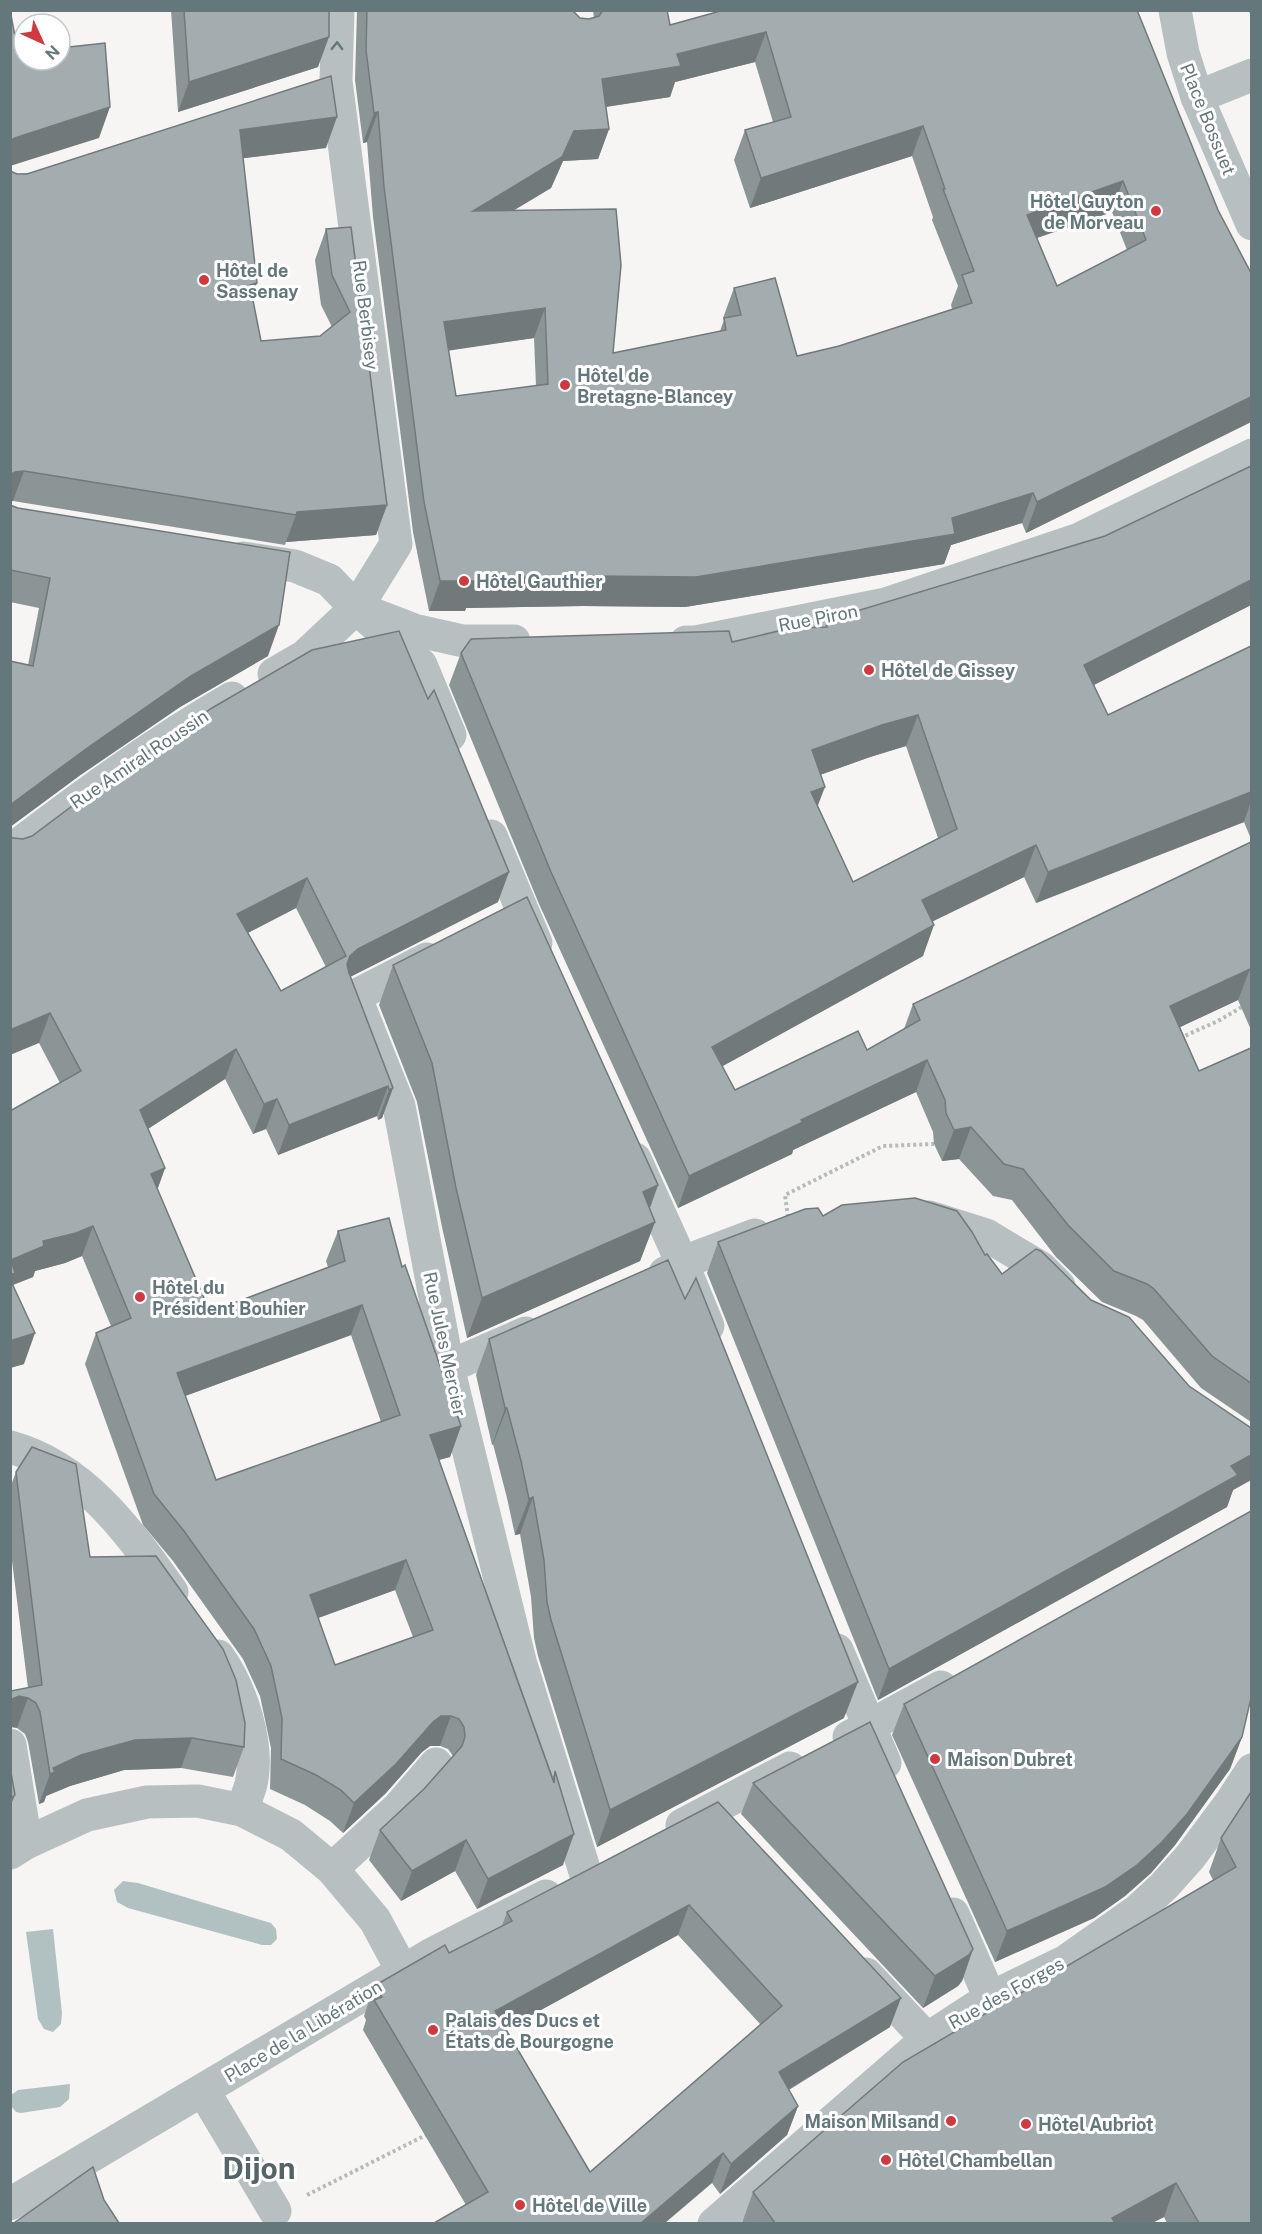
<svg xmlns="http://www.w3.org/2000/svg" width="1262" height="2234" font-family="'Public Sans',sans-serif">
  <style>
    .water { fill: #b1c1c1 }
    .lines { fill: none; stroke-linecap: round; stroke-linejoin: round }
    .path { stroke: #b5babb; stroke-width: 4; stroke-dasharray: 3 3; stroke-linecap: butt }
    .minor { stroke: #b8bfc0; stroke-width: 33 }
    .wall { fill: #8c9596; fill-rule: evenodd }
    .shaded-wall { fill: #72797a }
    .building { fill: #a3adaf; stroke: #72797a; stroke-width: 1.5; fill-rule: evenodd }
    .oneway { stroke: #64777b }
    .poi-dot { fill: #cf3a40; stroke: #fff; stroke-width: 2 }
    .labels { text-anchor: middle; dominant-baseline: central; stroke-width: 6; stroke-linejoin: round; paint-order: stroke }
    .street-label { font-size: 18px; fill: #64777b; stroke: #fff }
    .poi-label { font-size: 18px; font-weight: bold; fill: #64777b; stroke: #fff; text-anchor: start }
    .town-label { font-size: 30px; font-weight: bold; fill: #556467; stroke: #fff }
  </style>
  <rect width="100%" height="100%" fill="#f6f5f3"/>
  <g class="water">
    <path d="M123 1881 138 1883 271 1923 276 1929 277 1939 271 1945H262L128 1908 117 1902 114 1890Z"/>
    <path d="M53 1929 62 2013 61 2024 53 2032 44 2029 38 2019 26 1932Z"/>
    <path d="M70 2084 69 2099 60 2107 21 2113 16 2112 11 2106V2095L18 2090Z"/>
  </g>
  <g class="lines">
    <g class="path">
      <path d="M1250 10 1252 14"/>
      <path d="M1180 1038 1218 1021 1252 1001"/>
      <path d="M788 1217 785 1195 883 1146 934 1144"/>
      <path d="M307 2195 426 2135"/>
    </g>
    <g class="minor">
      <path d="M1175 10 1183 53 1197 97 1252 224"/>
      <path d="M1197 97 1252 75"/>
      <path d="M243 558 295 566 329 580 356 608 421 665 450 735"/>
      <path d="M375 615 414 630 463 641H514"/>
      <path d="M686 642H696L886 604 1077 540 1252 455"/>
      <path d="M274 674 305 656 357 607 396 544 336 81 338 10"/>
      <path d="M491 836 536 943"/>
      <path d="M10 851C82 796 154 743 232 698"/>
      <path d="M427 959 355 996 399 1106 448 1367 520 1661 586 1875"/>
      <path d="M635 1159 683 1265 708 1326"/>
      <path d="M929 1217 986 1235 1041 1268 1059 1286"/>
      <path d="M665 1273 697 1257 755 1235"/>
      <path d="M448 1367 526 1333"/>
      <path d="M10 1447C84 1467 130 1533 172 1592"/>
      <path d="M837 1650 885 1763"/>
      <path d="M218 1656C241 1688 260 1744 251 1784 249 1792 245 1801 242 1810"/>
      <path d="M849 1737 941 1687"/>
      <path d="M10 1745 26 1843"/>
      <path d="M682 1825 790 1768"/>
      <path d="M10 1853 26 1843 87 1815 147 1802 198 1801 242 1810 291 1835 332 1869 375 1920 403 1972"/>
      <path d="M332 1869 399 1807 436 1764"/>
      <path d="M953 1914 990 1998"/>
      <path d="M866 1974 927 2039"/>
      <path d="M203 2090 275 2211"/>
      <path d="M10 2204 432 1954 546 1896"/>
      <path d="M714 2224 927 2039 990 1998 1066 1961 1137 1911 1164 1886 1190 1857 1231 1802 1252 1770"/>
    </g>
  </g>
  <g class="wall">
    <path d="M171 10H329L318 67 178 112Z"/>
    <path d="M572 10 580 18 589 19 594 18 593 10H667L670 25 1142 23 1218 210 1251 273V422L1026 533 1022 523 951 545 944 564 685 607 583 606 466 608 465 611H429L413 532 373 217 367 142 363 143 355 80 357 11ZM755 62 773 122 745 130 734 160 750 208 912 156 933 217 932 220 958 286 951 305 952 309 839 346 797 356 734 288 723 318 724 320 720 331 613 353 513 211 551 188 563 161 598 159 609 129 606 107 670 97 675 82ZM1112 212 1127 250 1057 286 1037 238ZM534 338 536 386 456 396 448 350Z"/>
    <path d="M326 148 243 158 252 296 261 341 320 336 332 327 321 305 315 260 326 229 351 227 387 505 376 535 286 542 285 545 13 501 17 174Z"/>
    <path d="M10 505 268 656 180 707 79 776 10 827V661L28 665 39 608 10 602Z"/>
    <path d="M1251 605 1094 685 1108 715 1251 646V839L1244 822 1036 903 1024 877 932 921 923 956 722 1066 735 1090 867 1050 904 1029 913 1004 1251 842V1030L1238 1000 1180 1027 1199 1071 1251 1048V1422L1201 1388 1143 1320 1136 1316 1102 1302 1056 1257 1012 1200 993 1196 959 1159 942 1161 934 1144 933 1132 916 1092 793 1150 792 1154 678 1208 539 904 449 685 461 653 732 642 825 627 827 620ZM906 746 938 838 853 882 818 806 820 775 870 757Z"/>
    <path d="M13 838 498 902 350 977 393 1088 382 1118 378 1120 377 1116 278 1155 266 1129 253 1134 225 1079 148 1129 165 1168 157 1190 210 1312 328 1267 326 1261 338 1231 402 1267 461 1426 450 1457 439 1460 553 1777 555 1771 563 1865 477 1909 455 1871 401 1901 369 1860 380 1830 424 1789 453 1756 448 1749 440 1746H430L422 1752 385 1794 343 1833 330 1821 305 1805 270 1789 271 1748 260 1696 243 1659 173 1561 143 1525 85 1364 96 1333 111 1326 82 1256 65 1263 35 1271 33 1277 13 1285 24 1364 10 1368V1111L60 1083 39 1043ZM296 908 326 967 281 991 248 933ZM351 1335 381 1422 216 1480 185 1396ZM395 1590 413 1637 335 1665 318 1618Z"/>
    <path d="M393 965 658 1185 650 1208 655 1222 640 1261 467 1338 442 1227 417 1102 379 1005Z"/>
    <path d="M823 1216 985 1255 1002 1274 1091 1300 1189 1386 1251 1480 1233 1490 1227 1507 878 1700 707 1273 718 1242Z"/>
    <path d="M489 1339 844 1718 597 1847 538 1656 534 1638 531 1597 520 1534 515 1535 507 1498 493 1444 492 1445 476 1375Z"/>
    <path d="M16 1472 90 1557 244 1747 233 1777 181 1768 124 1770 70 1786 46 1796 44 1802 39 1804 28 1742 25 1734 17 1728 11 1691 28 1688 10 1545V1488Z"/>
    <path d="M904 1704 1242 1737 1230 1769 1175 1845 1151 1873 1125 1896 1094 1918 995 1962 892 1735Z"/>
    <path d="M753 1783 973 1949 962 1981 958 1986 923 2008 741 1814Z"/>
    <path d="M1251 1792V2223H1167L1164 2217 1152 2223H742L753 2192 1213 1880 1209 1872 1221 1838Z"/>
    <path d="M718 1802 890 2027 789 2090 798 2106 787 2135 720 2194 712 2183 466 2205 363 2030 366 2020 364 2016 374 1986 449 1953 502 1926 507 1912ZM678 1935 761 2025 590 2172 506 2029Z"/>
  </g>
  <g class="shaded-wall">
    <path d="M766 32 755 62 675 82 670 97 591 109 602 79 677 54Z"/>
    <path d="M329 37 318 67 178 112 189 82Z"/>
    <path d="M110 107 99 138 10 166V141L15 138Z"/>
    <path d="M378 112 367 142 363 143 374 113Z"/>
    <path d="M337 117 326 148 229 160 240 130Z"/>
    <path d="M923 126 912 156 750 208 761 178Z"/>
    <path d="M609 129 598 159 563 161 551 188 462 241 473 211 574 131Z"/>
    <path d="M1123 181 1112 212 1016 245 1027 215Z"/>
    <path d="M257 283 246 313 250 285Z"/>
    <path d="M545 308 534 338 433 353 444 322Z"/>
    <path d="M1251 397V422L1026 533 1037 502Z"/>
    <path d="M24 471 13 501 10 502V475L15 472Z"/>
    <path d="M1033 493 1022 523 951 545 944 564 685 607 583 606 466 608 465 611H429L440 581 476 578 952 518Z"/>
    <path d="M387 505 376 535 286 542 297 512Z"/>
    <path d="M1251 580V605L1072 696 1084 665Z"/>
    <path d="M279 625 268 656 180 707 79 776 10 827V805L90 746 191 676Z"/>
    <path d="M918 715 906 746 870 757 800 782 812 750 882 725Z"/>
    <path d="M825 787 813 818 811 792Z"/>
    <path d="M1251 792V801L1244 822 1036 903 1048 872Z"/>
    <path d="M1036 845 1024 877 911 932 922 900Z"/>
    <path d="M509 872 498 902 346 979 339 986 350 956 358 949Z"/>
    <path d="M307 878 296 908 226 944 237 914Z"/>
    <path d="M934 925 923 956 701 1078 712 1047Z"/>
    <path d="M1250 969 1238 1000 1159 1037 1170 1006Z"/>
    <path d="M50 1013 39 1043 10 1055V1030Z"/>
    <path d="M236 1049 225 1079 129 1141 140 1110Z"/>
    <path d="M927 1060 916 1092 793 1150 792 1154 678 1208 689 1176 801 1120Z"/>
    <path d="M388 1086 377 1116 278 1155 289 1125Z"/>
    <path d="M393 1088 382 1118 378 1120 389 1090Z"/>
    <path d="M277 1099 266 1129 253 1134 264 1104Z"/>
    <path d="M971 1127 959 1159 942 1161 954 1130Z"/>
    <path d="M165 1168 154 1199 151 1174Z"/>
    <path d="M658 1185 644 1224 643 1192Z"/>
    <path d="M655 1222 640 1261 467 1338 482 1298Z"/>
    <path d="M93 1226 82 1256 65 1263 35 1271 33 1277 10 1286 11 1260 43 1241Z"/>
    <path d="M362 1305 351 1335 166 1403 177 1373Z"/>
    <path d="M35 1333 24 1364 10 1368V1341Z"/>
    <path d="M505 1408H507L493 1444 492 1445Z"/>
    <path d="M461 1426 450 1457 419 1465 430 1435Z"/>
    <path d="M1251 1455V1480L1233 1490 1227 1507 878 1700 889 1669 1231 1466Z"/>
    <path d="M533 1497 520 1534 515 1535 529 1499Z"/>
    <path d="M406 1560 395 1590 299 1625 310 1595Z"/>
    <path d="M858 1682 844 1718 597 1847 610 1810Z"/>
    <path d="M19 1696 28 1698 17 1728 10 1727V1700Z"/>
    <path d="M441 1716H451L440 1746H430L422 1752 385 1794 343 1833 354 1803 433 1722Z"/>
    <path d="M1242 1737 1230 1769 1175 1845 1151 1873 1125 1896 1094 1918 995 1962 1007 1931Z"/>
    <path d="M192 1738 181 1768 124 1770 70 1786 46 1796 44 1802 39 1804 50 1774 53 1768 81 1755 135 1740Z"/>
    <path d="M15 1795 10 1807V1801L12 1797Z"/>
    <path d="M574 1834 563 1865 477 1909 488 1879Z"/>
    <path d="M466 1840 455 1871 401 1901 412 1871Z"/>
    <path d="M689 1905 678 1935 484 2041 495 2011Z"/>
    <path d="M973 1949 962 1981 958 1986 923 2008 935 1976Z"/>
    <path d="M901 1998 890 2027 768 2102 779 2072Z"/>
    <path d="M798 2106 787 2135 720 2194 731 2164Z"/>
    <path d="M723 2153 712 2183 665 2223H641Z"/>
    <path d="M1176 2183 1164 2217 1152 2223H1110L1112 2218Z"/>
  </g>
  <g class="building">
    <path d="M10 10 18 52 24 51V60H60V48L105 43 110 107 15 138 10 141Z"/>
    <path d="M184 10H329V37L189 82Z"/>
    <path d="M367 10H572L580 18 589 19 599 16 603 10H667L670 25 724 10H1137L1218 210 1251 273V397L1037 502 1033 493 952 518 955 534 696 577 594 576 476 578V581H440L424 502 384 187 378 112 374 113 366 50ZM766 32 791 117 745 130 761 178 923 126 945 189H943L974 271 962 275 972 303 839 346 797 356 775 278 734 288 741 315 724 318 726 330 613 353 621 265 616 209 473 211 562 157 574 131 609 129 602 79 681 66 677 54ZM1123 181 1146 240 1057 286 1027 215ZM545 308 548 384 456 396 444 322Z"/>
    <path d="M331 76 337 117 240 130 257 283 250 285 261 341 320 336 350 312 332 275 326 229 351 227 387 505 297 512 296 515 24 471 15 472 10 475V171L17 174H27Z"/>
    <path d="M1251 466V580L1084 665 1108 715 1251 646V792L1048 872 1036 845 922 900 934 925 712 1047 735 1090 858 1031 867 1050 920 1020 913 1004 1251 842V973L1250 969 1170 1006 1199 1071 1251 1048V1383L1212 1356 1154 1289 1147 1284 1114 1271 1068 1225 1023 1169 1004 1164 971 1127 954 1130 946 1113 945 1100 927 1060 801 1120 803 1122 689 1176 551 872 461 653 471 639 729 631 732 642 791 628 827 627V620L1105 536ZM918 715 957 829 853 882 811 792 825 787 812 750 882 725Z"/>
    <path d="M10 505 18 508 290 552 279 625 191 676 90 746 10 805V661L33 666 50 578 10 570Z"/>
    <path d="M399 631 428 699 434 690 509 872 358 949 350 956 347 964 349 973 393 1088 389 1090 388 1086 289 1125 277 1099 264 1104 236 1049 140 1110 165 1168 151 1174 210 1312 345 1261 338 1231 389 1218 402 1267 405 1265 461 1426 430 1435 554 1783 555 1771 574 1834 488 1879 466 1840 412 1871 380 1830 424 1789 462 1746 465 1737 464 1727 459 1719 451 1716H441L433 1722 396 1764 354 1803 341 1790 316 1775 281 1759 282 1718 271 1666 254 1629 184 1531 154 1494 96 1333 131 1318 93 1226 76 1233 43 1241 44 1246 11 1260 15 1273 10 1275V1111L81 1071 50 1013 10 1030V836L13 838 23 839 32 836 112 776 212 708 312 650ZM307 878 346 956 281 991 237 914ZM362 1305 400 1415 216 1480 177 1373ZM406 1560 433 1630 335 1665 310 1595Z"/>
    <path d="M527 897 658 1185 643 1192 655 1222 482 1298 456 1188 432 1063 393 965Z"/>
    <path d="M915 1198 957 1211 972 1232 985 1255 987 1254 1002 1274 1036 1249 1041 1251 1091 1300 1129 1317 1189 1386 1251 1428V1455L1231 1466 1238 1475 889 1669 718 1242 805 1209 818 1208 823 1216 842 1205Z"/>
    <path d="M668 1260 685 1299 696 1278 858 1682 610 1810 551 1620 547 1602 544 1560 533 1497 529 1499 521 1461 507 1408H505L489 1339Z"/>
    <path d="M10 1279 35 1333 10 1341Z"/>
    <path d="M32 1447 76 1464 90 1557 156 1556 223 1649 236 1680 245 1723 244 1747 192 1738 135 1740 81 1755 53 1768 55 1772 50 1774 40 1712 36 1703 28 1698 19 1696 10 1700V1688L11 1691 42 1685 16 1472Z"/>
    <path d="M1251 1511V1698L1242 1737 1187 1814 1162 1842 1137 1865 1105 1887 1007 1931 904 1704Z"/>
    <path d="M870 1722 973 1949 969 1955 935 1976 753 1783Z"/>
    <path d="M10 1767 15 1795 12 1797H10Z"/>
    <path d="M1251 1792V2223H1199L1176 2183 1112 2218 1115 2223H775L753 2192 903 2062 1236 1867 1221 1838Z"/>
    <path d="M718 1802 901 1998 779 2072 798 2106 731 2164 723 2153 641 2223H434L488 2192 374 2000 382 1997 374 1986 445 1945 449 1953 512 1921 507 1912ZM689 1905 782 2006 590 2172 495 2011Z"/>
    <path d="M93 2167 104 2200 119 2223H14Z"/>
  </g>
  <defs><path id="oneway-chevron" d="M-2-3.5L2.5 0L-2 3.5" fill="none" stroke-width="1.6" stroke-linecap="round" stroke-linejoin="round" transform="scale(1.5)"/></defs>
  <use class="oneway" href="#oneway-chevron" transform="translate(337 46) rotate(-89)"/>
  <g class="poi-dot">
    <circle cx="1156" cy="211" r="6"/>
    <circle cx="204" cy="280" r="6"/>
    <circle cx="565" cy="385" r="6"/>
    <circle cx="464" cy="581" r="6"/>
    <circle cx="869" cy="670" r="6"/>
    <circle cx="140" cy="1297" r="6"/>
    <circle cx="935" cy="1759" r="6"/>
    <circle cx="433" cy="2030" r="6"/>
    <circle cx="951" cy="2121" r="6"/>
    <circle cx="1026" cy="2124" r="6"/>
    <circle cx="886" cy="2160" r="6"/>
    <circle cx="520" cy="2205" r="6"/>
  </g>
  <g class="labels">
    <g class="street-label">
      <text transform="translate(1208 119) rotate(68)">Place Bossuet</text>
      <text transform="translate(366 315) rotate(83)">Rue Berbisey</text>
      <text transform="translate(818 618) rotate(-11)">Rue Piron</text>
      <text transform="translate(139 759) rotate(-34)">Rue Amiral Roussin</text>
      <text transform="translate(445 1344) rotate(78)">Rue Jules Mercier</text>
      <text transform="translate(1006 1993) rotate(-29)">Rue des Forges</text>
      <text transform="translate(303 2031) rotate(-31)">Place de la Libération</text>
    </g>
    <g class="poi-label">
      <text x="1144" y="201" text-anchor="end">Hôtel Guyton<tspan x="1144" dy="21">de Morveau</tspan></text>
      <text x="216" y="270">Hôtel de<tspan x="216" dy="21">Sassenay</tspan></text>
      <text x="577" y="375">Hôtel de<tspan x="577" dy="21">Bretagne-Blancey</tspan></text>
      <text x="476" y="581">Hôtel Gauthier</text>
      <text x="881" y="670">Hôtel de Gissey</text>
      <text x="152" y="1287">Hôtel du<tspan x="152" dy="21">Président Bouhier</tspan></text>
      <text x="947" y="1759">Maison Dubret</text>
      <text x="445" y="2020">Palais des Ducs et<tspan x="445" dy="21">États de Bourgogne</tspan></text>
      <text x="939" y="2121" text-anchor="end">Maison Milsand</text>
      <text x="1038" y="2124">Hôtel Aubriot</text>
      <text x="898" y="2160">Hôtel Chambellan</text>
      <text x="532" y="2205">Hôtel de Ville</text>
    </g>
    <g class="town-label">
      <text x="259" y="2168">Dijon</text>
    </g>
  </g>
  <rect width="1262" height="2234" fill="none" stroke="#64777b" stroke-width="24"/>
  <g transform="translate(42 42) rotate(135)"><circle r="28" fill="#ffffff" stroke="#c1c9ca" stroke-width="1.5"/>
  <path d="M0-4.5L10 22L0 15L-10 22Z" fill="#cf3a40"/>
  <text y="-9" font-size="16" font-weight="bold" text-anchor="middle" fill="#64777b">N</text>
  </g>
</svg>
